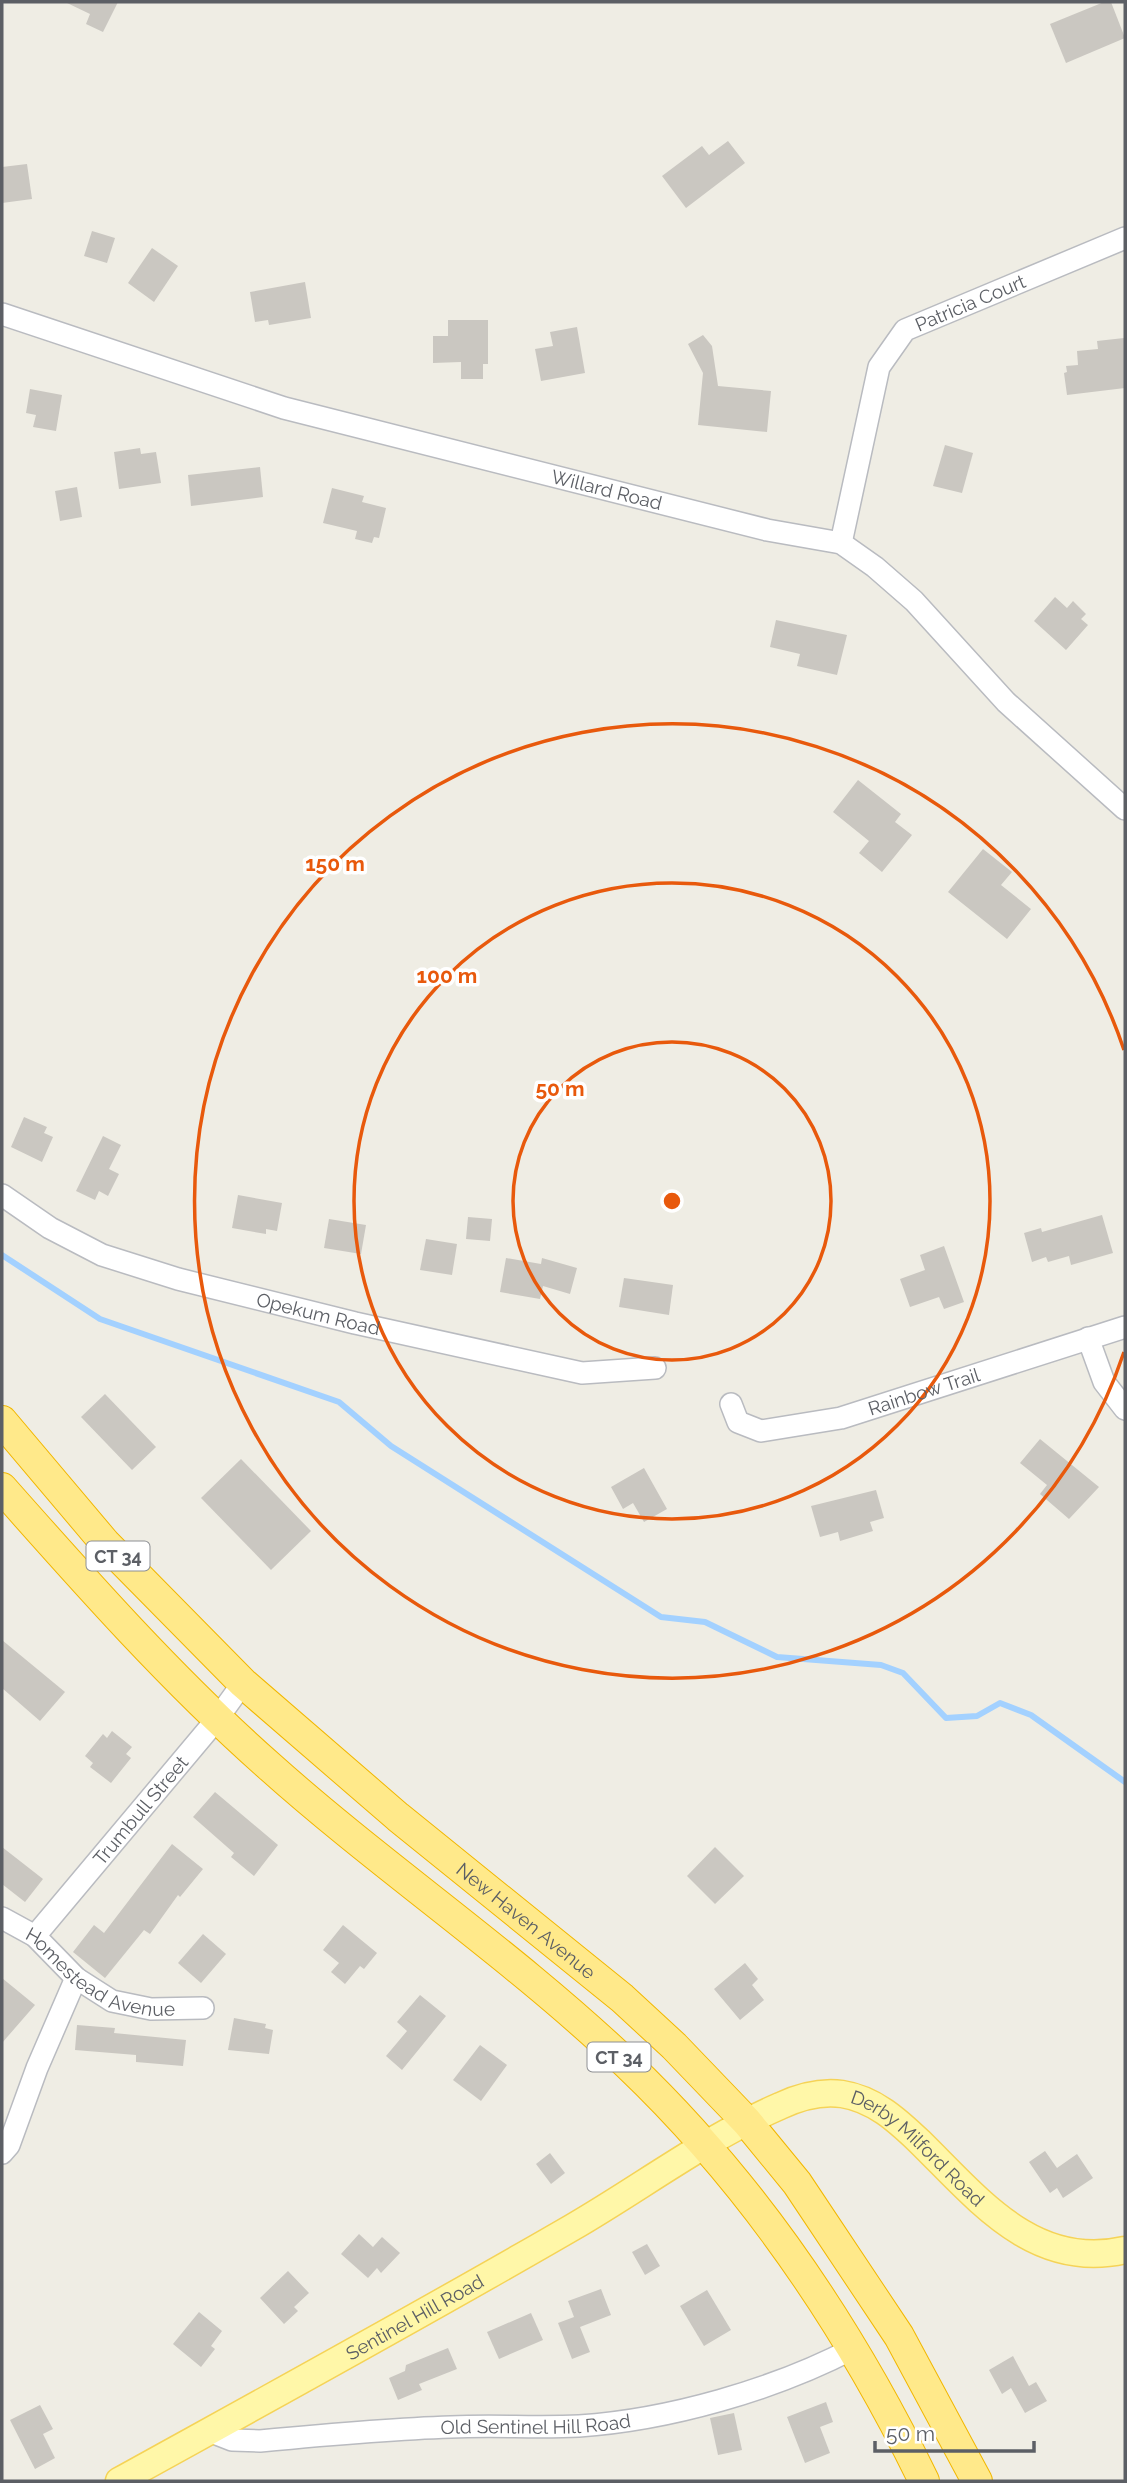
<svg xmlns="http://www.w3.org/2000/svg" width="1127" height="2483" font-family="Raleway,sans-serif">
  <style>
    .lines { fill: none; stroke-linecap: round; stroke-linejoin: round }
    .stream { stroke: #a3d1ff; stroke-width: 6 }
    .building { fill: #cac7c1 }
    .minor-casing { stroke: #b9bbc0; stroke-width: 24 }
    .major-casing { stroke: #f5d357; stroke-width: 29 }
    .highway-casing { stroke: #f2b700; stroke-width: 32 }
    .minor { stroke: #fff; stroke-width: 21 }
    .major { stroke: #fff7a8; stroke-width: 26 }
    .highway { stroke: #ffe98a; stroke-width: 30 }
    .ring { fill: none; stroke: #e8590c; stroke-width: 3.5 }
    .labels { text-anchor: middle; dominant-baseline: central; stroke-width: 7; stroke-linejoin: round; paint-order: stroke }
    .shield { fill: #fff; stroke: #8d8f93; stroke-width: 2 }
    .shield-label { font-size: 18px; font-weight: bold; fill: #5c5f65 }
    .street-label { font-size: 19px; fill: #5c5f65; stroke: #fff }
    .centre { fill: #e8590c; stroke: #fff; stroke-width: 3.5 }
    .ring-label { font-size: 21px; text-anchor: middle; font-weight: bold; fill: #e8590c; stroke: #fff; stroke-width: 7; stroke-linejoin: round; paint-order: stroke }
  </style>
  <rect width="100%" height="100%" fill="#efede4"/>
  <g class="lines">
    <path class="stream" d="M2 1255 100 1319 339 1402 391 1446 661 1617 705 1622 777 1657 881 1665 903 1673 946 1718 977 1716 1000 1703 1031 1715 1125 1782"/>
  </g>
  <g class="building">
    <path d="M65 2H118L103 32 86 24 90 14Z"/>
    <path d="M1104 2H1111L1125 38 1066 63 1050 24Z"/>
    <path d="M728 141 745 163 686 208 662 176 702 146 709 155Z"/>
    <path d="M27 164 32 199 2 203V167Z"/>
    <path d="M92 231 115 238 107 263 84 256Z"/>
    <path d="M152 248 178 266 154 302 128 283Z"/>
    <path d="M305 282 311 318 269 325 268 320 255 322 250 292Z"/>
    <path d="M448 320H488V364H483V379H461V362L433 363V336H448Z"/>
    <path d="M577 327 585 373 541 381 535 349 553 346 550 332Z"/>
    <path d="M703 335 712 346 718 386 771 391 767 432 698 425 703 373 688 344Z"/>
    <path d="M1124 338 1125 388 1067 395 1064 373 1067 372 1066 366 1078 365 1077 351 1098 349 1097 341Z"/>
    <path d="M30 389 62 395 56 431 33 427 36 415 26 413Z"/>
    <path d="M945 445 973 453 962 493 933 486Z"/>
    <path d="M140 448 141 454 156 452 161 483 119 489 114 452Z"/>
    <path d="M260 467 263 497 191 506 188 475Z"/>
    <path d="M77 487 82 517 60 521 55 491Z"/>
    <path d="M332 488 364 496 362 502 386 508 379 538 374 537 372 543 355 539 357 531 323 523Z"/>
    <path d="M1055 597 1067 608 1073 601 1086 614 1081 619 1088 625 1066 650 1034 621Z"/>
    <path d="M776 620 847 635 837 675 797 666 800 654 770 647Z"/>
    <path d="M858 780 901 814 895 822 912 835 882 872 859 853 869 841 833 812Z"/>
    <path d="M983 849 1012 872 1001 885 1031 909 1007 939 948 892Z"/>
    <path d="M24 1117 47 1127 44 1133 53 1137 42 1162 11 1147Z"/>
    <path d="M103 1136 121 1145 109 1169 119 1174 108 1196 99 1191 95 1200 76 1191Z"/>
    <path d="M238 1195 282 1203 277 1231 266 1229V1234L232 1228Z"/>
    <path d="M1102 1215 1113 1253 1071 1265 1069 1256 1048 1262 1046 1257 1032 1262 1024 1233 1041 1228 1042 1232Z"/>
    <path d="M468 1217 492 1219 490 1241 466 1239Z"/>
    <path d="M329 1219 366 1225 361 1254 324 1248Z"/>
    <path d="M426 1239 457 1244 452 1275 420 1270Z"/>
    <path d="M944 1246 964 1302 944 1309 939 1297 910 1307 900 1279 925 1270 920 1255Z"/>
    <path d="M506 1258 541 1264 542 1258 577 1268 570 1294 543 1286 540 1299 500 1292Z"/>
    <path d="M624 1278 673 1285 669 1315 619 1307Z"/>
    <path d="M105 1394 156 1447 132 1470 81 1417Z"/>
    <path d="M1040 1439 1099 1487 1069 1519 1040 1494 1047 1485 1020 1463Z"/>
    <path d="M241 1459 311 1531 271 1570 201 1498Z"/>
    <path d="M644 1468 667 1509 644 1522 633 1503 623 1509 611 1487Z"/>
    <path d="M876 1490 884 1518 870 1522 873 1531 840 1541 838 1532 820 1537 811 1506Z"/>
    <path d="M2 1640 65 1692 40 1721 2 1688Z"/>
    <path d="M112 1731 132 1747 126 1754 131 1758 111 1783 90 1767 93 1763 85 1756 103 1734 107 1738Z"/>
    <path d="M215 1792 278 1845 254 1876 231 1857 234 1853 193 1817Z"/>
    <path d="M172 1844 203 1869 180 1897 178 1895 150 1934 144 1930 105 1978 73 1952 94 1925 104 1933Z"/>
    <path d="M2 1847 43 1879 25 1902 2 1884Z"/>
    <path d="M715 1847 744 1876 715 1904 687 1876Z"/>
    <path d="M343 1925 377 1953 364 1969 360 1966 345 1984 331 1972 339 1963 323 1950Z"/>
    <path d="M203 1934 226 1954 201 1983 178 1963Z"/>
    <path d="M745 1963 758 1979 752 1985 764 2000 740 2020 714 1989Z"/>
    <path d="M2 1978 35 2005 2 2043Z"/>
    <path d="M420 1995 446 2016 402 2070 386 2056 407 2031 397 2022Z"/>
    <path d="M234 2018 266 2024 265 2028 273 2030 269 2054 228 2050Z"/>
    <path d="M77 2025 115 2028 114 2033 186 2040 183 2066 136 2062V2055L75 2050Z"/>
    <path d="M480 2045 507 2065 481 2101 453 2080Z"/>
    <path d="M1045 2151 1057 2168 1077 2154 1093 2178 1063 2198 1057 2188 1050 2193 1029 2162Z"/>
    <path d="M550 2153 565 2173 551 2184 536 2164Z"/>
    <path d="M359 2234 373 2247 382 2237 400 2253 381 2273 377 2268 368 2278 341 2254Z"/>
    <path d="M647 2244 660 2266 645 2275 632 2252Z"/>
    <path d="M288 2271 309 2293 294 2307 298 2311 284 2324 260 2298Z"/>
    <path d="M601 2289 611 2315 580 2327 590 2352 572 2359 558 2323 574 2317 568 2301Z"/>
    <path d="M707 2290 731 2330 704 2346 680 2306Z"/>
    <path d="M199 2312 222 2331 211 2346 215 2349 201 2367 173 2344Z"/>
    <path d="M531 2313 543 2340 499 2359 487 2332Z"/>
    <path d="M448 2348 457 2369 419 2384 422 2390 398 2400 389 2378 405 2371 406 2365Z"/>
    <path d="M1013 2356 1029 2386 1036 2382 1047 2401 1025 2413 1011 2388 1002 2394 989 2370Z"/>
    <path d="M826 2402 833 2422 820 2427 830 2453 805 2463 787 2417Z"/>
    <path d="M40 2405 53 2429 43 2434 55 2458 35 2469 10 2420Z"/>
    <path d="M734 2413 742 2450 718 2455 710 2418Z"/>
  </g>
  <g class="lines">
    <defs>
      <g id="minor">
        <path id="s1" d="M2 314 284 408 767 530 841 543 875 567 914 601 1006 702 1125 809"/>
        <path id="s2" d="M841 543 879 367 905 330 1125 238"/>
        <path id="s3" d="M2 1195 50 1228 102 1255 178 1279 355 1323 582 1373 655 1368"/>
        <path d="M1088 1338 1104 1382 1125 1409"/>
        <path id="s4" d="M731 1404 738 1422 761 1431 841 1418 1125 1327"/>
        <path id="s5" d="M2 1918 35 1936 76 1978 112 2001 151 2009 203 2008"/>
        <path id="s6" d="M35 1936 217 1719 243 1683"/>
        <path d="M2 2153 9 2145 37 2068 76 1978"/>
        <path id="s7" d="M209 2431 232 2440 260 2441C323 2435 387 2429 451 2427 493 2425 536 2428 579 2426 668 2420 774 2390 854 2348"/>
      </g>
      <g id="major">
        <path id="s8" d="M119 2481C271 2397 423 2314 573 2227 642 2187 706 2138 780 2106 799 2097 820 2091 842 2094 874 2099 897 2120 920 2142 978 2199 1034 2271 1125 2250"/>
      </g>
      <g id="highway">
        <path id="s9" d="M2 1421 105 1543 243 1683 398 1817 622 1998 674 2046 747 2122 797 2183 899 2336 977 2481"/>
        <path d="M2 1488C87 1584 173 1681 268 1765 384 1869 514 1956 627 2064 752 2183 849 2327 924 2481"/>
      </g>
    </defs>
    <use href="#minor" class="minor-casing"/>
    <use href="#major" class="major-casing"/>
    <use href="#highway" class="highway-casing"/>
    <use href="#minor" class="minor"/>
    <use href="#major" class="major"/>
    <use href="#highway" class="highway"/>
  </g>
  <g class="ring">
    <circle cx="672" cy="1201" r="159"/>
    <circle cx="672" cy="1201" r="318"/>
    <path d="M1124 1352A477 477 0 1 1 1124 1050"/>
  </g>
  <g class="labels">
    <g class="shield">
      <rect x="86.5" y="1541.5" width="63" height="29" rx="5"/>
      <rect x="587.5" y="2042.5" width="63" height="29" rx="5"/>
    </g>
    <g class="shield-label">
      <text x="118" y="1556">CT 34</text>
      <text x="619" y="2057">CT 34</text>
    </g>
    <g class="street-label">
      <text stroke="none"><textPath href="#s2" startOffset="296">Patricia Court</textPath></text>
      <text stroke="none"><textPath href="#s1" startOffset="630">Willard Road</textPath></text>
      <text stroke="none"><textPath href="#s3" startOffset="341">Opekum Road</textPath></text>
      <text stroke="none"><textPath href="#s4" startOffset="212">Rainbow Trail</textPath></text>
      <text stroke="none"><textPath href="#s6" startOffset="164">Trumbull Street</textPath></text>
      <text stroke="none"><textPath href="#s9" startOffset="726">New Haven Avenue</textPath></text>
      <text stroke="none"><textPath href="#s5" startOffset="116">Homestead Avenue</textPath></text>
      <text stroke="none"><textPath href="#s8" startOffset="919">Derby Milford Road</textPath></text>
      <text stroke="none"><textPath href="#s8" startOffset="338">Sentinel Hill Road</textPath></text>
      <text stroke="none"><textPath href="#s7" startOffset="329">Old Sentinel Hill Road</textPath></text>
    </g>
  </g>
  <circle cx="672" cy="1201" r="10" class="centre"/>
  <g class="ring-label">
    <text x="335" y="871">150 m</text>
    <text x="447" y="983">100 m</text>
    <text x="560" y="1096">50 m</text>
  </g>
  <rect width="1127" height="2483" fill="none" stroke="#5c5f65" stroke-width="7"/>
  <path d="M875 2441v10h159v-10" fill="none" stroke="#5c5f65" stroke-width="3.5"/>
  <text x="886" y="2441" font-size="21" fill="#5c5f65" stroke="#ffffff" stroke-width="5" paint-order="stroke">50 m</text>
</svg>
